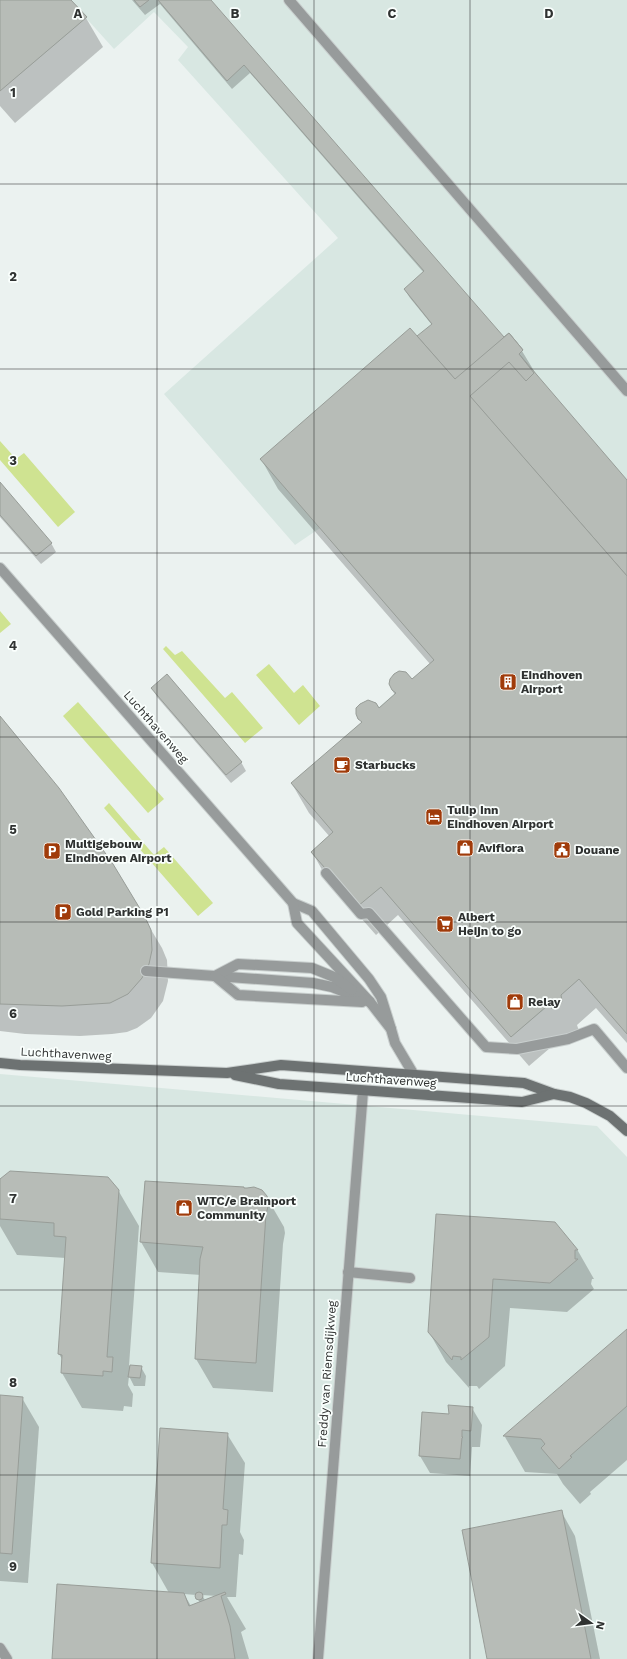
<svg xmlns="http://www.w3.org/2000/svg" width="627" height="1659" font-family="'Work Sans',sans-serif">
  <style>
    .built { fill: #d8e7e2 }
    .green { fill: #cfe391 }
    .shadow { fill: #0003; fill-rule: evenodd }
    .building { fill: #b7bcb7; stroke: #989d98 }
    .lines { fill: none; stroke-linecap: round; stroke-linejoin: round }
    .lane-casing { stroke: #c9cfce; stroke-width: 12 }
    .street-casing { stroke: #c9cfce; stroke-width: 12 }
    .secondary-casing { stroke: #c9cfce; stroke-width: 12 }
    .lane { stroke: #979b9b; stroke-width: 10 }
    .street { stroke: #979b9b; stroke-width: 10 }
    .secondary { stroke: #6d7272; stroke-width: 10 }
    .grid { fill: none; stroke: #2f3231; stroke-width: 1; stroke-opacity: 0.55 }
    .labels { text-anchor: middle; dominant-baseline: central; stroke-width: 3.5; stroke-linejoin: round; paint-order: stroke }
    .poi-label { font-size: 12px; font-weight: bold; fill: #2f3231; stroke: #fafffd; text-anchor: start }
    .street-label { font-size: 12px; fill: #2f3231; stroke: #fafffd }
    .grid-label { font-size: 13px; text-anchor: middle; font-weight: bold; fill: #2f3231; stroke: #fafffd; stroke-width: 3.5; stroke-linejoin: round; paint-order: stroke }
  </style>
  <rect width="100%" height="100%" fill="#ebf2f0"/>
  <g class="built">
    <path d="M0 0H627V1034L579 979 561 995 562 1001 559 1007 554 1009 547 1007 511 1037 381 887 358 906 311 852 333 832 291 783 362 722 357 716 356 710 360 704 368 700 376 703 379 707 395 693 392 690 389 682 394 674 399 671 406 672 412 679 434 660 320 528 295 545 164 394 338 238 178 60 188 47 154 12 114 49 86 18 0 91Z"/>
    <path d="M0 1074 597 1126 627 1157V1659H0Z"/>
  </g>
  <g class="green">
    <path d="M0 441 16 459 24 453 75 512 58 527 0 460Z"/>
    <path d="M0 611 11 624 0 633Z"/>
    <path d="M166 646 175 655 182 651 225 698 232 692 263 728 245 743 163 649Z"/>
    <path d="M269 664 294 693 303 685 320 706 299 725 256 675Z"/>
    <path d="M78 702 164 799 148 813 63 716Z"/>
    <path d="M109 803 154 855 164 847 213 903 198 916 104 808Z"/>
  </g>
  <g class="shadow">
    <path d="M0 0H70L86 18 103 47 15 123 0 106Z"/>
    <path d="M132 0H209L503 337 522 351 539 379 627 482V1043L596 1008 577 1025 579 1031 564 1036 529 1066 398 915 376 935 329 882 312 852 330 837 309 813 292 784 362 723 358 716 378 709 395 695 392 690 412 680 430 664 278 489 261 459 420 341 432 325 410 298 405 290 424 273 250 73 232 89 160 4 145 15Z"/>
    <path d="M0 484 51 543 56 552 41 564 0 517Z"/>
    <path d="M152 688 241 762 246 771 231 783 157 697Z"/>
    <path d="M0 717 144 918 162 948 167 960 168 981 163 1001 151 1018 137 1028 127 1032 112 1034 80 1036 25 1034 0 1031Z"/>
    <path d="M0 1180 118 1190 139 1226 129 1366 141 1367 146 1376 145 1386H134L129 1376 128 1385 133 1394 132 1407 124 1406 123 1411 82 1408 62 1373V1359L59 1354 66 1258 17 1255 0 1226Z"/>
    <path d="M145 1182 266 1196 284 1227 285 1233 283 1244 273 1392 213 1388 196 1359 201 1275 158 1272 141 1242Z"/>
    <path d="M554 1223 578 1251 594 1279H592L591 1284 594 1289 567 1312 510 1308 505 1366 479 1389 477 1386H469V1388L446 1362 429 1332Z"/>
    <path d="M627 1330V1460L590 1492 591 1494 580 1504 563 1484 557 1474 525 1472 505 1437Z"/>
    <path d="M0 1396 22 1398 39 1427 28 1583 0 1581Z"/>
    <path d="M472 1408 482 1425 480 1447H472L470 1476 430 1473 420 1456 450 1415Z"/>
    <path d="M161 1429 227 1434 245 1463 240 1532 244 1540 243 1555 239 1554 236 1597H227L246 1629 241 1632 249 1659H53L169 1593 152 1563ZM184 1594 196 1595 200 1603 191 1606ZM202 1595 217 1596 205 1600Z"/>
    <path d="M561 1511 575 1536 600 1659H488Z"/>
  </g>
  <g class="building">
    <path d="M0 0H71L87 17 0 91Z"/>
    <path d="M134 0H149L140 7Z"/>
    <path d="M158 0H211L504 337 509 333 523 350 519 354 627 480V576L417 336 432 324 404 289 424 271 244 65 227 81Z"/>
    <path d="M410 328 455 379 509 333 523 350 519 354 534 373 526 381 509 362 470 396 627 576V1034L579 979 561 995 562 1001 559 1007 554 1009 547 1006 511 1037 381 887 358 906 311 852 333 832 291 783 362 722 358 719 356 714V708L360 704 368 700 376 703 379 708 396 693 392 690 389 684 390 679 394 674 399 671 406 672 412 679 434 660 260 459Z"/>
    <path d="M0 482 52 543 36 556 0 515Z"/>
    <path d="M167 674 242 762 226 775 151 688Z"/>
    <path d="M0 716 59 788 113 864 145 917 151 930 152 950 149 964 142 978 128 994 110 1003 62 1006 0 1004Z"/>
    <path d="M10 1171 108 1177 119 1190 107 1357H113L112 1372 103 1371V1376L61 1373 62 1355 58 1354 66 1237 54 1236V1223L0 1219V1179Z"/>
    <path d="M145 1181 244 1187V1188H247L254 1187 262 1190 267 1196 269 1203 266 1214 256 1363 195 1359 200 1259 203 1247 140 1242Z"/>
    <path d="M436 1214 555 1222 578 1250H575V1259H578L550 1283 493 1279 489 1337 461 1360V1357L453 1356 452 1360 428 1332Z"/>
    <path d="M627 1329V1406L570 1456 572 1457 559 1469 541 1448 545 1444 541 1439 503 1436Z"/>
    <path d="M130 1365 142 1366 140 1378 128 1377Z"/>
    <path d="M0 1395 23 1397 12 1554 0 1553Z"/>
    <path d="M448 1405 473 1407 471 1431 462 1430V1437H463L462 1438 460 1459 419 1456 422 1412 449 1414Z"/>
    <path d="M160 1428 228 1433 223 1509 228 1510 227 1525H222L220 1568 151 1563Z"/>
    <path d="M562 1510 591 1659H487L462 1530Z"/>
    <path d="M57 1584 184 1593 189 1606 225 1592 226 1594 221 1596 230 1626 235 1659H52Z"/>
    <circle cx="199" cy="1596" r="4"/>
  </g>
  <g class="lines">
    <defs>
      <g id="lane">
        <path d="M289 0 627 391"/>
        <path d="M0 568 293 903 312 911 369 979 381 997 391 1029"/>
        <path d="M293 903 297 923 370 1002 391 1029 395 1043 414 1075"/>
        <path d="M146 971 313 983 332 987 370 1002"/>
        <path d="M215 976 238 964 312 968 334 977 352 990"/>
        <path d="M215 976 238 995 362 1002"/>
        <path d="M348 1272 410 1278"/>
        <path d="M0 1648 7 1659"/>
      </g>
      <g id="street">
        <path d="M326 873 361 914 369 913 486 1047 517 1049 568 1039 594 1029 627 1068"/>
        <path d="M318 1659 363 1091"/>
      </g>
      <g id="secondary">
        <path d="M0 1063 20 1065 227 1073 281 1065 524 1083 554 1094 570 1097 586 1103 610 1116 627 1131"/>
        <path d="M235 1075 279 1084 522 1102 554 1094"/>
      </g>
    </defs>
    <use href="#lane" class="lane-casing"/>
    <use href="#street" class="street-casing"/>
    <use href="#secondary" class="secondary-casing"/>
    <use href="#lane" class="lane"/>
    <use href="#street" class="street"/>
    <use href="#secondary" class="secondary"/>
  </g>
  <path class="grid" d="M157 0V1659M314 0V1659M470 0V1659M0 184H627M0 369H627M0 553H627M0 737H627M0 922H627M0 1106H627M0 1290H627M0 1475H627"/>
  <defs>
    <symbol id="building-square" viewBox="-11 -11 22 22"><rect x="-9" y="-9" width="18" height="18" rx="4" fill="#a03b0a" stroke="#fafffd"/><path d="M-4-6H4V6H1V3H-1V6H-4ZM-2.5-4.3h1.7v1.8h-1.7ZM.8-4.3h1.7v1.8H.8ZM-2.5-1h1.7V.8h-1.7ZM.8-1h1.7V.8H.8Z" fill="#fff"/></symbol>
    <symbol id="cafe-square" viewBox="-11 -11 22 22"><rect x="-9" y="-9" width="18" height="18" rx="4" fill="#a03b0a" stroke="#fafffd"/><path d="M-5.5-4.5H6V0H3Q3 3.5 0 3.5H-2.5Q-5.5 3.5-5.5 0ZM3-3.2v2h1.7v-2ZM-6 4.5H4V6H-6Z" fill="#fff"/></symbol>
    <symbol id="hotel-square" viewBox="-11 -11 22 22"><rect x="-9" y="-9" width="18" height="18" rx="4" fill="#a03b0a" stroke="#fafffd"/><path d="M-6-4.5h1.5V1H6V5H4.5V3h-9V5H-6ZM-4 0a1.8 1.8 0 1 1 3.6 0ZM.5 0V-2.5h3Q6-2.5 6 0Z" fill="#fff"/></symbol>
    <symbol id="shop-square" viewBox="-11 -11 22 22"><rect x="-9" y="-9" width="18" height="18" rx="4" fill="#a03b0a" stroke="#fafffd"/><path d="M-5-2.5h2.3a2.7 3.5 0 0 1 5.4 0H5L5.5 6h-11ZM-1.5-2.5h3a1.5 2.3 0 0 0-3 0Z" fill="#fff"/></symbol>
    <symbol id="civic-square" viewBox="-11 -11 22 22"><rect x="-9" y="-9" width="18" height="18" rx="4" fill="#a03b0a" stroke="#fafffd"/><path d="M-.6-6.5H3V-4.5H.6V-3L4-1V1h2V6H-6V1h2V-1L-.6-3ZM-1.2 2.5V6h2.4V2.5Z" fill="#fff"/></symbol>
    <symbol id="parking-square" viewBox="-11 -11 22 22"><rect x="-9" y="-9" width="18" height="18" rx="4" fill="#a03b0a" stroke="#fafffd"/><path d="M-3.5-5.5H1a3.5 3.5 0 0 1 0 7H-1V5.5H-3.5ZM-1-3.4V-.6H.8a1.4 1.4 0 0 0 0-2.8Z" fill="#fff"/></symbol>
    <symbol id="supermarket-square" viewBox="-11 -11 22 22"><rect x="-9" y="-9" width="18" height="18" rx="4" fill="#a03b0a" stroke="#fafffd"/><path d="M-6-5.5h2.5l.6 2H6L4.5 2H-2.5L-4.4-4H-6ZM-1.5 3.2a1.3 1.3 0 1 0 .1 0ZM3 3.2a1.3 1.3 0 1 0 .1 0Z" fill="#fff"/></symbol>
  </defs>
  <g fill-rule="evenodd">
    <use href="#building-square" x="498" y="672" width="20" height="20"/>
    <use href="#cafe-square" x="332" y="755" width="20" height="20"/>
    <use href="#hotel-square" x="424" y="807" width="20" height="20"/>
    <use href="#shop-square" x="455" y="838" width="20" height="20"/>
    <use href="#civic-square" x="552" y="840" width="20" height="20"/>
    <use href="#parking-square" x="42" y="841" width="20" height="20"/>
    <use href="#parking-square" x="53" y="902" width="20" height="20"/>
    <use href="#supermarket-square" x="435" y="914" width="20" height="20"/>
    <use href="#shop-square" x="505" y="992" width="20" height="20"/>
    <use href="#shop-square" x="174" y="1198" width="20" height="20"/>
  </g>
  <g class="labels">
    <g class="poi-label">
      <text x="521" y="675">Eindhoven<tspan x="521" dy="14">Airport</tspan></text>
      <text x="355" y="765">Starbucks</text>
      <text x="447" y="810">Tulip Inn<tspan x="447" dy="14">Eindhoven Airport</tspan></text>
      <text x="65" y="844">Multigebouw<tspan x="65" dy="14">Eindhoven Airport</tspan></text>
      <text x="478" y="848">Aviflora</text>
      <text x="575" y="850">Douane</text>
      <text x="76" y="912">Gold Parking P1</text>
      <text x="458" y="917">Albert<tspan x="458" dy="14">Heijn to go</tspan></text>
      <text x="528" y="1002">Relay</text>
      <text x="197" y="1201">WTC/e Brainport<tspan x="197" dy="14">Community</tspan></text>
    </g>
    <g class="street-label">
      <text transform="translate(156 727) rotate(49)">Luchthavenweg</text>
      <text transform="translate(66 1054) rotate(3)">Luchthavenweg</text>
      <text transform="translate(391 1080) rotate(4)">Luchthavenweg</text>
      <text transform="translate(327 1374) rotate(-86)">Freddy van Riemsdijkweg</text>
    </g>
  </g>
  <g class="grid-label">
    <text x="78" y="18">A</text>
    <text x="235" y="18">B</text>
    <text x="392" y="18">C</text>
    <text x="549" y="18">D</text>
    <text x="13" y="97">1</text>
    <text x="13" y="281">2</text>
    <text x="13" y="465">3</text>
    <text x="13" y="650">4</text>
    <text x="13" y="834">5</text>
    <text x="13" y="1018">6</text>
    <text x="13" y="1203">7</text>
    <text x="13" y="1387">8</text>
    <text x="13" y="1571">9</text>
  </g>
  <g transform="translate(591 1623) rotate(104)" stroke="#fafffd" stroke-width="3" paint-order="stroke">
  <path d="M0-3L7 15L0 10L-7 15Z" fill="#2f3231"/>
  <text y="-6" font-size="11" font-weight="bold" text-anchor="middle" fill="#2f3231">N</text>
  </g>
</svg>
